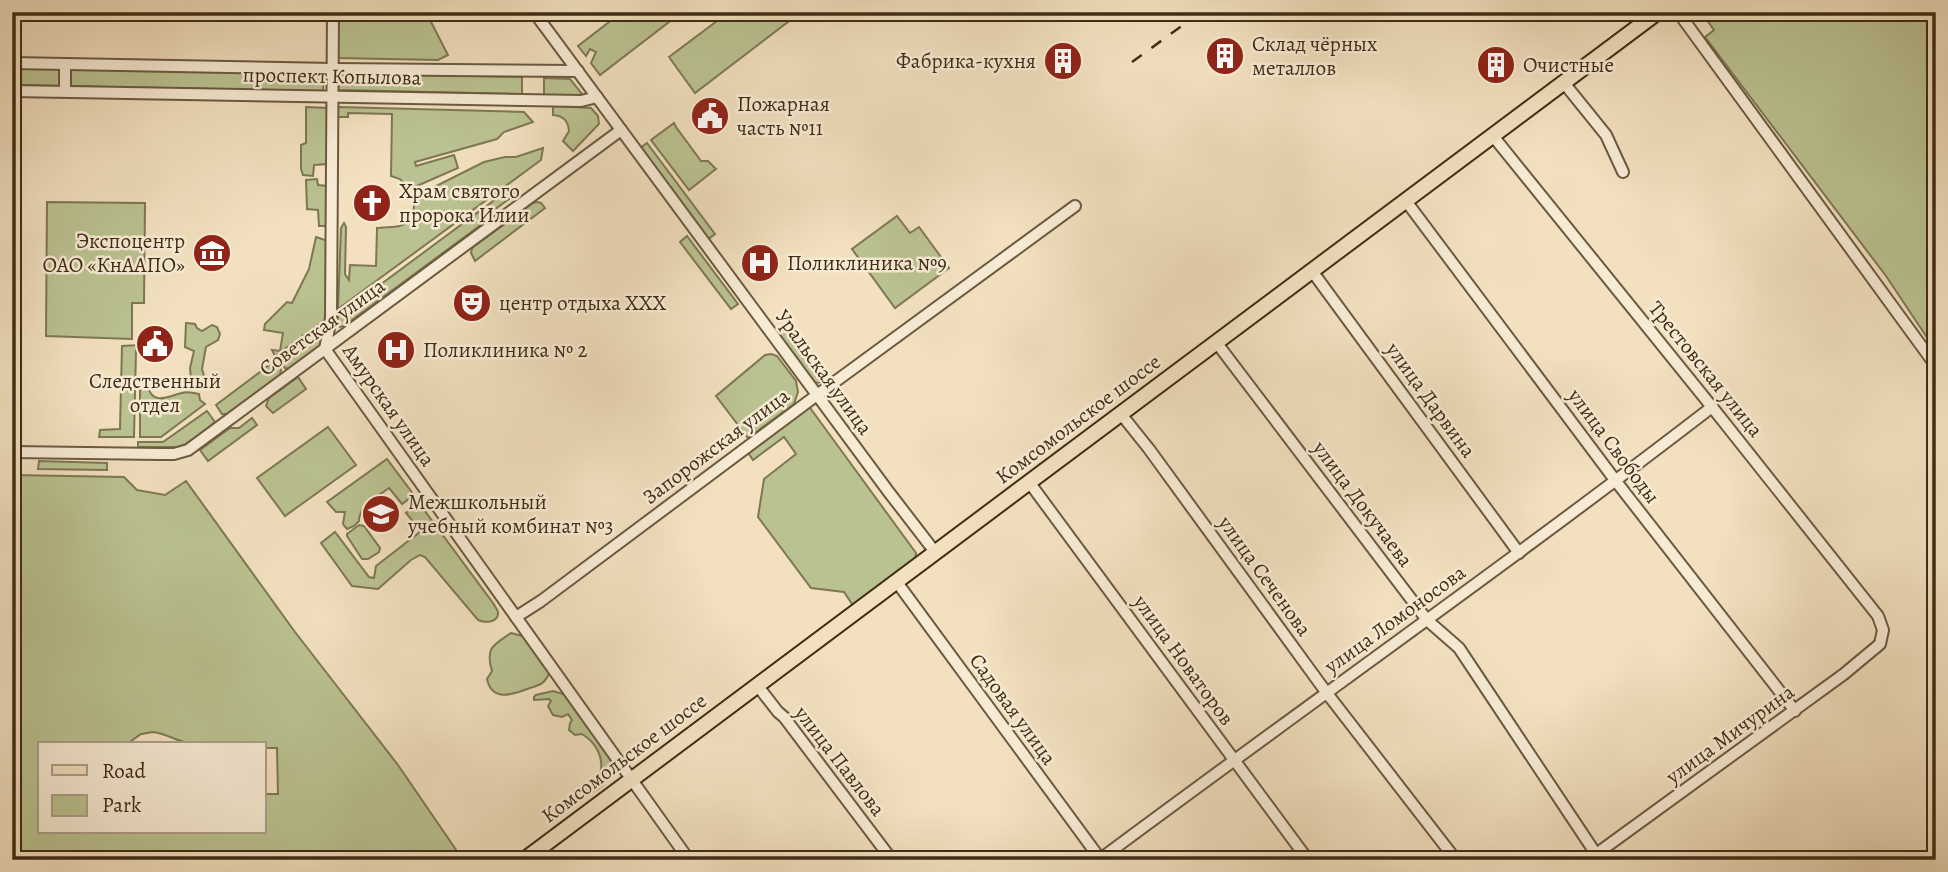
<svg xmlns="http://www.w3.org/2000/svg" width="1948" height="872" font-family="Alegreya,serif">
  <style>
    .green { fill: #bbc291; stroke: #7d7853; stroke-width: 2; fill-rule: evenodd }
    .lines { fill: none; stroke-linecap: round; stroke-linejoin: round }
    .minor-casing { stroke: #6c5a40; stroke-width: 14 }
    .major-casing { stroke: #3f2d15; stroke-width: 18 }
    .minor { stroke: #f7ebd5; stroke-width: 10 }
    .major { stroke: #f2e0bf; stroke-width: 14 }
    .rail { stroke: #3f2d15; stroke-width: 2.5; stroke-dasharray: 12 12; stroke-linecap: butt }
    .labels { text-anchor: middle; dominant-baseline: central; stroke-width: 5; stroke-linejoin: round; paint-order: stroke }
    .poi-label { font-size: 21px; fill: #3f2d15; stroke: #f7ebd5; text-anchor: start }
    .street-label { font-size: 21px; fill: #3f2d15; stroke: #f7ebd5 }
  </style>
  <rect width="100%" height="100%" fill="#f2e0bf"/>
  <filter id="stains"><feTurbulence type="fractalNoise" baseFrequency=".00286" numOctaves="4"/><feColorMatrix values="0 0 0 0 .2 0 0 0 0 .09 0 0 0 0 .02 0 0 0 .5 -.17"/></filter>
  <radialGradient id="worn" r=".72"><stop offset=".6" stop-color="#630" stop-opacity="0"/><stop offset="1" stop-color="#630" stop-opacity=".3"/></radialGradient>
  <g class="green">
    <path d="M335 12H433L436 17 431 22 448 55 438 60 336 58Z"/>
    <path d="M622 12H682L600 75 591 63 596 52 590 49 586 56 578 46Z"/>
    <path d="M729 12H801L695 93 669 57Z"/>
    <path d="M1701 12H1936V351L1886 276 1705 37 1714 30Z"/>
    <path d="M12 67 324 74 323 91 12 85Z"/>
    <path d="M337 73 522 77V94L337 90Z"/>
    <path d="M544 78 570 79 582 94 578 96 544 95Z"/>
    <path d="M553 106 591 108 598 116 599 124 573 151 563 141 569 131C568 121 564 116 553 115Z"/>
    <path d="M306 107 329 108 328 164 314 165 313 176 303 175 301 169V145L306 143Z"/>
    <path d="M338 107 524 112 533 122 504 132 497 139 415 162 416 166 454 155 458 168 410 189 400 179 391 176 392 114 348 113V117H338Z"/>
    <path d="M674 123 676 127 701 161H708L716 169 689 190 651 140Z"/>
    <path d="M647 143 715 234 707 240 639 149Z"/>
    <path d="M543 148 541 160 338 309 341 228 344 223 346 227 345 274 349 280 350 265 376 266 377 228C403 227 416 227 414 197L484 162 505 157H516Z"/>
    <path d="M317 179 318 185 328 186 326 226H319L318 210 307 209 306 180Z"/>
    <path d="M512 187 517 193 486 216 478 227 344 326 340 327 337 324 338 316Z"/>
    <path d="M47 202 145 203 144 303H132V339L46 336Z"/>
    <path d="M537 202 541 203 545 208 475 261 471 253 472 248 533 203Z"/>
    <path d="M897 216 910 233 919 227 949 268 895 308 852 249Z"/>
    <path d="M687 236 738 304 731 309 680 242Z"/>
    <path d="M316 237 328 241 326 319 275 356 272 350 280 351 283 333 264 330 265 324 287 302 292 303 309 269Z"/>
    <path d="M186 323 195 324 197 328 202 331 212 325 217 327 220 334 218 340 206 347 202 369 205 379 199 381 191 378 190 368 194 351 185 347Z"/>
    <path d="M324 325 326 326 322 344 289 369 285 368 278 359Z"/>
    <path d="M786 328 825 382 815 383 810 381 776 335Z"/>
    <path d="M139 345 136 351 134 437H99L100 430 120 429 122 346Z"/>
    <path d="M771 354 777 356 796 381 798 392 794 404 748 438 716 396 765 355Z"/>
    <path d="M272 363 277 365 281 369 280 375 229 414H222L216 405Z"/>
    <path d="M298 377 306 389 273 413 266 406 269 398Z"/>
    <path d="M140 386 148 387C153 406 169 396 182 393 187 391 193 393 199 394L200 400 205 404 161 437H140Z"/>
    <path d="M808 405 916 553 915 562 854 607 844 592 811 588 758 517 764 479 796 454 784 437 753 460 747 451Z"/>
    <path d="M207 411 215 422 190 443 180 447H138V442H163Z"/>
    <path d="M252 418 257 425 208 461 200 450 230 428H239Z"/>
    <path d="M328 427 356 465 285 516 257 478Z"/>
    <path d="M387 459 414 495 402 504 389 488C377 497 359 505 359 521L354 526 347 529 343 524 345 512H336L327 502Z"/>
    <path d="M39 461 107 463V470L38 469Z"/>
    <path d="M12 475 124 477 137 490 165 495 186 481 295 632 398 765 463 860H12ZM153 732C167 734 177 741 191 744 213 747 241 744 264 744V748H277L278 794H264V832H40V744H127L141 734Z"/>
    <path d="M419 503 493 603C493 603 498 611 498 612 499 623 485 623 478 620L425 557 420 555 411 560 378 589 352 586 321 543 335 532 369 577 374 578 376 566 421 531 406 513Z"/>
    <path d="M359 525 364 526 380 548 379 552 368 559H362L347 536V534Z"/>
    <path d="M511 633 526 637 550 669C549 675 547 680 541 684 541 684 531 688 530 688 514 694 492 703 487 679L492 671C485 648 493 645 511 633Z"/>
    <path d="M553 691 566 695 612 756C612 758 613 766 612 768 610 780 596 796 585 791 590 786 598 780 600 774 605 757 595 742 582 734L575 735 569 730 570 723 572 720 568 714 562 717 553 715 548 706 551 701 549 699 534 700V697L536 695Z"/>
  </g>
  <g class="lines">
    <defs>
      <g id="minor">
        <path d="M333 12 331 318 325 349 689 860"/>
        <path d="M534 12 888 491 935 552"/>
        <path d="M1678 12 1936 366"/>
        <path d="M12 63 333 69 578 71"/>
        <path d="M65 64V91"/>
        <path d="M1564 83 1606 135 1623 172"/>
        <path d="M12 91 581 101 597 97"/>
        <path d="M1493 136 1712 407 1878 616 1883 630 1880 644 1844 674 1588 860"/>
        <path d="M1406 201 1615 480 1795 711"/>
        <path d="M1312 271 1519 553"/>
        <path d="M1216 342 1427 620 1459 648 1598 857"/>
        <path d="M1121 414 1149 449 1326 692 1456 860"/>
        <path d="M12 452 160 454H174L188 450 621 130"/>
        <path d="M1029 482 1308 860"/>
        <path d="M896 581 1101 860"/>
        <path d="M516 617 541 601 817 395 1075 206"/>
        <path d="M757 685 778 712 784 717 892 860"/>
        <path d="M1099 860C1303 708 1511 562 1712 407"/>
      </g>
      <path id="major" d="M524 860 1658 12"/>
    </defs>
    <use href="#minor" class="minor-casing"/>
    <use href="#major" class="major-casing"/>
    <use href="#minor" class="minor"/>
    <use href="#major" class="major"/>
    <path class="rail" d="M1132 62 1201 12"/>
  </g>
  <defs>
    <symbol id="building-disc" viewBox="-11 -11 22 22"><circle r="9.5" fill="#8f2418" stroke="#f7ebd5"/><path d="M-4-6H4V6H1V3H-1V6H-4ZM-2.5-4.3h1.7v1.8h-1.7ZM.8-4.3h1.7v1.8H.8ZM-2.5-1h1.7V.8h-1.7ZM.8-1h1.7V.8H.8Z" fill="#fff"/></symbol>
    <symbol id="civic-disc" viewBox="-11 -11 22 22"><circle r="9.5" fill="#8f2418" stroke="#f7ebd5"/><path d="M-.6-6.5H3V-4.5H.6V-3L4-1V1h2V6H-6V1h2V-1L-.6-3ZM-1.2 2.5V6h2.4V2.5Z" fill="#fff"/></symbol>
    <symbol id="church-disc" viewBox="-11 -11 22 22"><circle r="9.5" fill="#8f2418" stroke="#f7ebd5"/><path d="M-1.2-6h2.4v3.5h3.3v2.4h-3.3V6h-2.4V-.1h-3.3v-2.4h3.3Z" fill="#fff"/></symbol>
    <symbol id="museum-disc" viewBox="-11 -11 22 22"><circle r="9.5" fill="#8f2418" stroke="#f7ebd5"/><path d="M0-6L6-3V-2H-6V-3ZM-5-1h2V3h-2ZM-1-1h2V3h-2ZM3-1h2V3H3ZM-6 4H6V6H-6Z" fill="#fff"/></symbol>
    <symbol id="hospital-disc" viewBox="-11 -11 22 22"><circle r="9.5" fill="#8f2418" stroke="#f7ebd5"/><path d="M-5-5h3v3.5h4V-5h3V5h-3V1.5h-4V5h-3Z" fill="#fff"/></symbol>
    <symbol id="theatre-disc" viewBox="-11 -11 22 22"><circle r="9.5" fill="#8f2418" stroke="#f7ebd5"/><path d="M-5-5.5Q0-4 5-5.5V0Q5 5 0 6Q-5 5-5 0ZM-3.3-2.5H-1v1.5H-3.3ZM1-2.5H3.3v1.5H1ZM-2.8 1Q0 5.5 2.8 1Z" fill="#fff"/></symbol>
    <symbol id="university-disc" viewBox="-11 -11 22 22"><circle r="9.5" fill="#8f2418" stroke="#f7ebd5"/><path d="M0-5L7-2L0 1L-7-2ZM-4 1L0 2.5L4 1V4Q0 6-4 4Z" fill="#fff"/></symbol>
  </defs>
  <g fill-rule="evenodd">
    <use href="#building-disc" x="1203" y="34" width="44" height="44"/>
    <use href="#building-disc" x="1041" y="39" width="44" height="44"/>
    <use href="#building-disc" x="1474" y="43" width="44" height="44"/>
    <use href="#civic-disc" x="688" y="94" width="44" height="44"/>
    <use href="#church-disc" x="350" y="181" width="44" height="44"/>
    <use href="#museum-disc" x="190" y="231" width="44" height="44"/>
    <use href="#hospital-disc" x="738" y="241" width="44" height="44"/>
    <use href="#theatre-disc" x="450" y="281" width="44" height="44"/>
    <use href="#civic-disc" x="133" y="322" width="44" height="44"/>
    <use href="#hospital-disc" x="374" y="328" width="44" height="44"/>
    <use href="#university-disc" x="359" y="492" width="44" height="44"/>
  </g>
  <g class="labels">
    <g class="poi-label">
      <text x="1252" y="44">Склад чёрных<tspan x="1252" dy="24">металлов</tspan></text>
      <text x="1036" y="61" text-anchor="end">Фабрика-кухня</text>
      <text x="1523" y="65">Очистные</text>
      <text x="737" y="104">Пожарная<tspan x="737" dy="24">часть №11</tspan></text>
      <text x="399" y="191">Храм святого<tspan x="399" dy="24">пророка Илии</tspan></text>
      <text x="185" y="241" text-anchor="end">Экспоцентр<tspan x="185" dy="24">ОАО «КнААПО»</tspan></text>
      <text x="787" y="263">Поликлиника №9</text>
      <text x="499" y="303">центр отдыха ХХХ</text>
      <text x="423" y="350">Поликлиника № 2</text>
      <text x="155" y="381" text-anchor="middle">Следственный<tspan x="155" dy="24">отдел</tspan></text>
      <text x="408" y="502">Межшкольный<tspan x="408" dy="24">учебный комбинат №3</tspan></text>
    </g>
    <g class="street-label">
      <text transform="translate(332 76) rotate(1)">проспект Копылова</text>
      <text transform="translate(322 327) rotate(-36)">Советская улица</text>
      <text transform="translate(1706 369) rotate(51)">Трестовская улица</text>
      <text transform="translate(824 372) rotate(54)">Уральская улица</text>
      <text transform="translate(1431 400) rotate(54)">улица Дарвина</text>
      <text transform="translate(389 405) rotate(55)">Амурская улица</text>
      <text transform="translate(1078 419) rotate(-37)">Комсомольское шоссе</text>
      <text transform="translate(716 446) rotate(-37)">Запорожская улица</text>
      <text transform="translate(1614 446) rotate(53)">улица Свободы</text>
      <text transform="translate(1363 504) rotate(53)">улица Докучаева</text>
      <text transform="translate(1265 576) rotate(54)">улица Сеченова</text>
      <text transform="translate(1395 619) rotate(-36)">улица Ломоносова</text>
      <text transform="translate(1184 660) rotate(54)">улица Новаторов</text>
      <text transform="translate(1013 709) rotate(54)">Садовая улица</text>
      <text transform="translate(1730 734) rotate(-36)">улица Мичурина</text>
      <text transform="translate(624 758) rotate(-37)">Комсомольское шоссе</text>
      <text transform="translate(840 761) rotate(52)">улица Павлова</text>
    </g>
  </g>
  <rect width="1948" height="872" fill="none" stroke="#f2e0bf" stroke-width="42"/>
  <rect x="14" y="14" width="1920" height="844" fill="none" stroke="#3f2d15" stroke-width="3.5"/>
  <rect x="21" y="21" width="1906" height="830" fill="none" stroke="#3f2d15" stroke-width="2"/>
  <rect x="38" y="742" width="228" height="91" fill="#f7ebd5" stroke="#ad9f88" stroke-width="2"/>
  <rect x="52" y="765" width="35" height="10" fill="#f2e0bf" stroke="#ad9f88" stroke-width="2"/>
  <text x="102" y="778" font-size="21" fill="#3f2d15">Road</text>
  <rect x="52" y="795" width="35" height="21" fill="#bbc291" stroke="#ad9f88" stroke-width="2"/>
  <text x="102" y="812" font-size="21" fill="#3f2d15">Park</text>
  <rect width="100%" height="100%" filter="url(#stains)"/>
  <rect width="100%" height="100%" fill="url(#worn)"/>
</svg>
